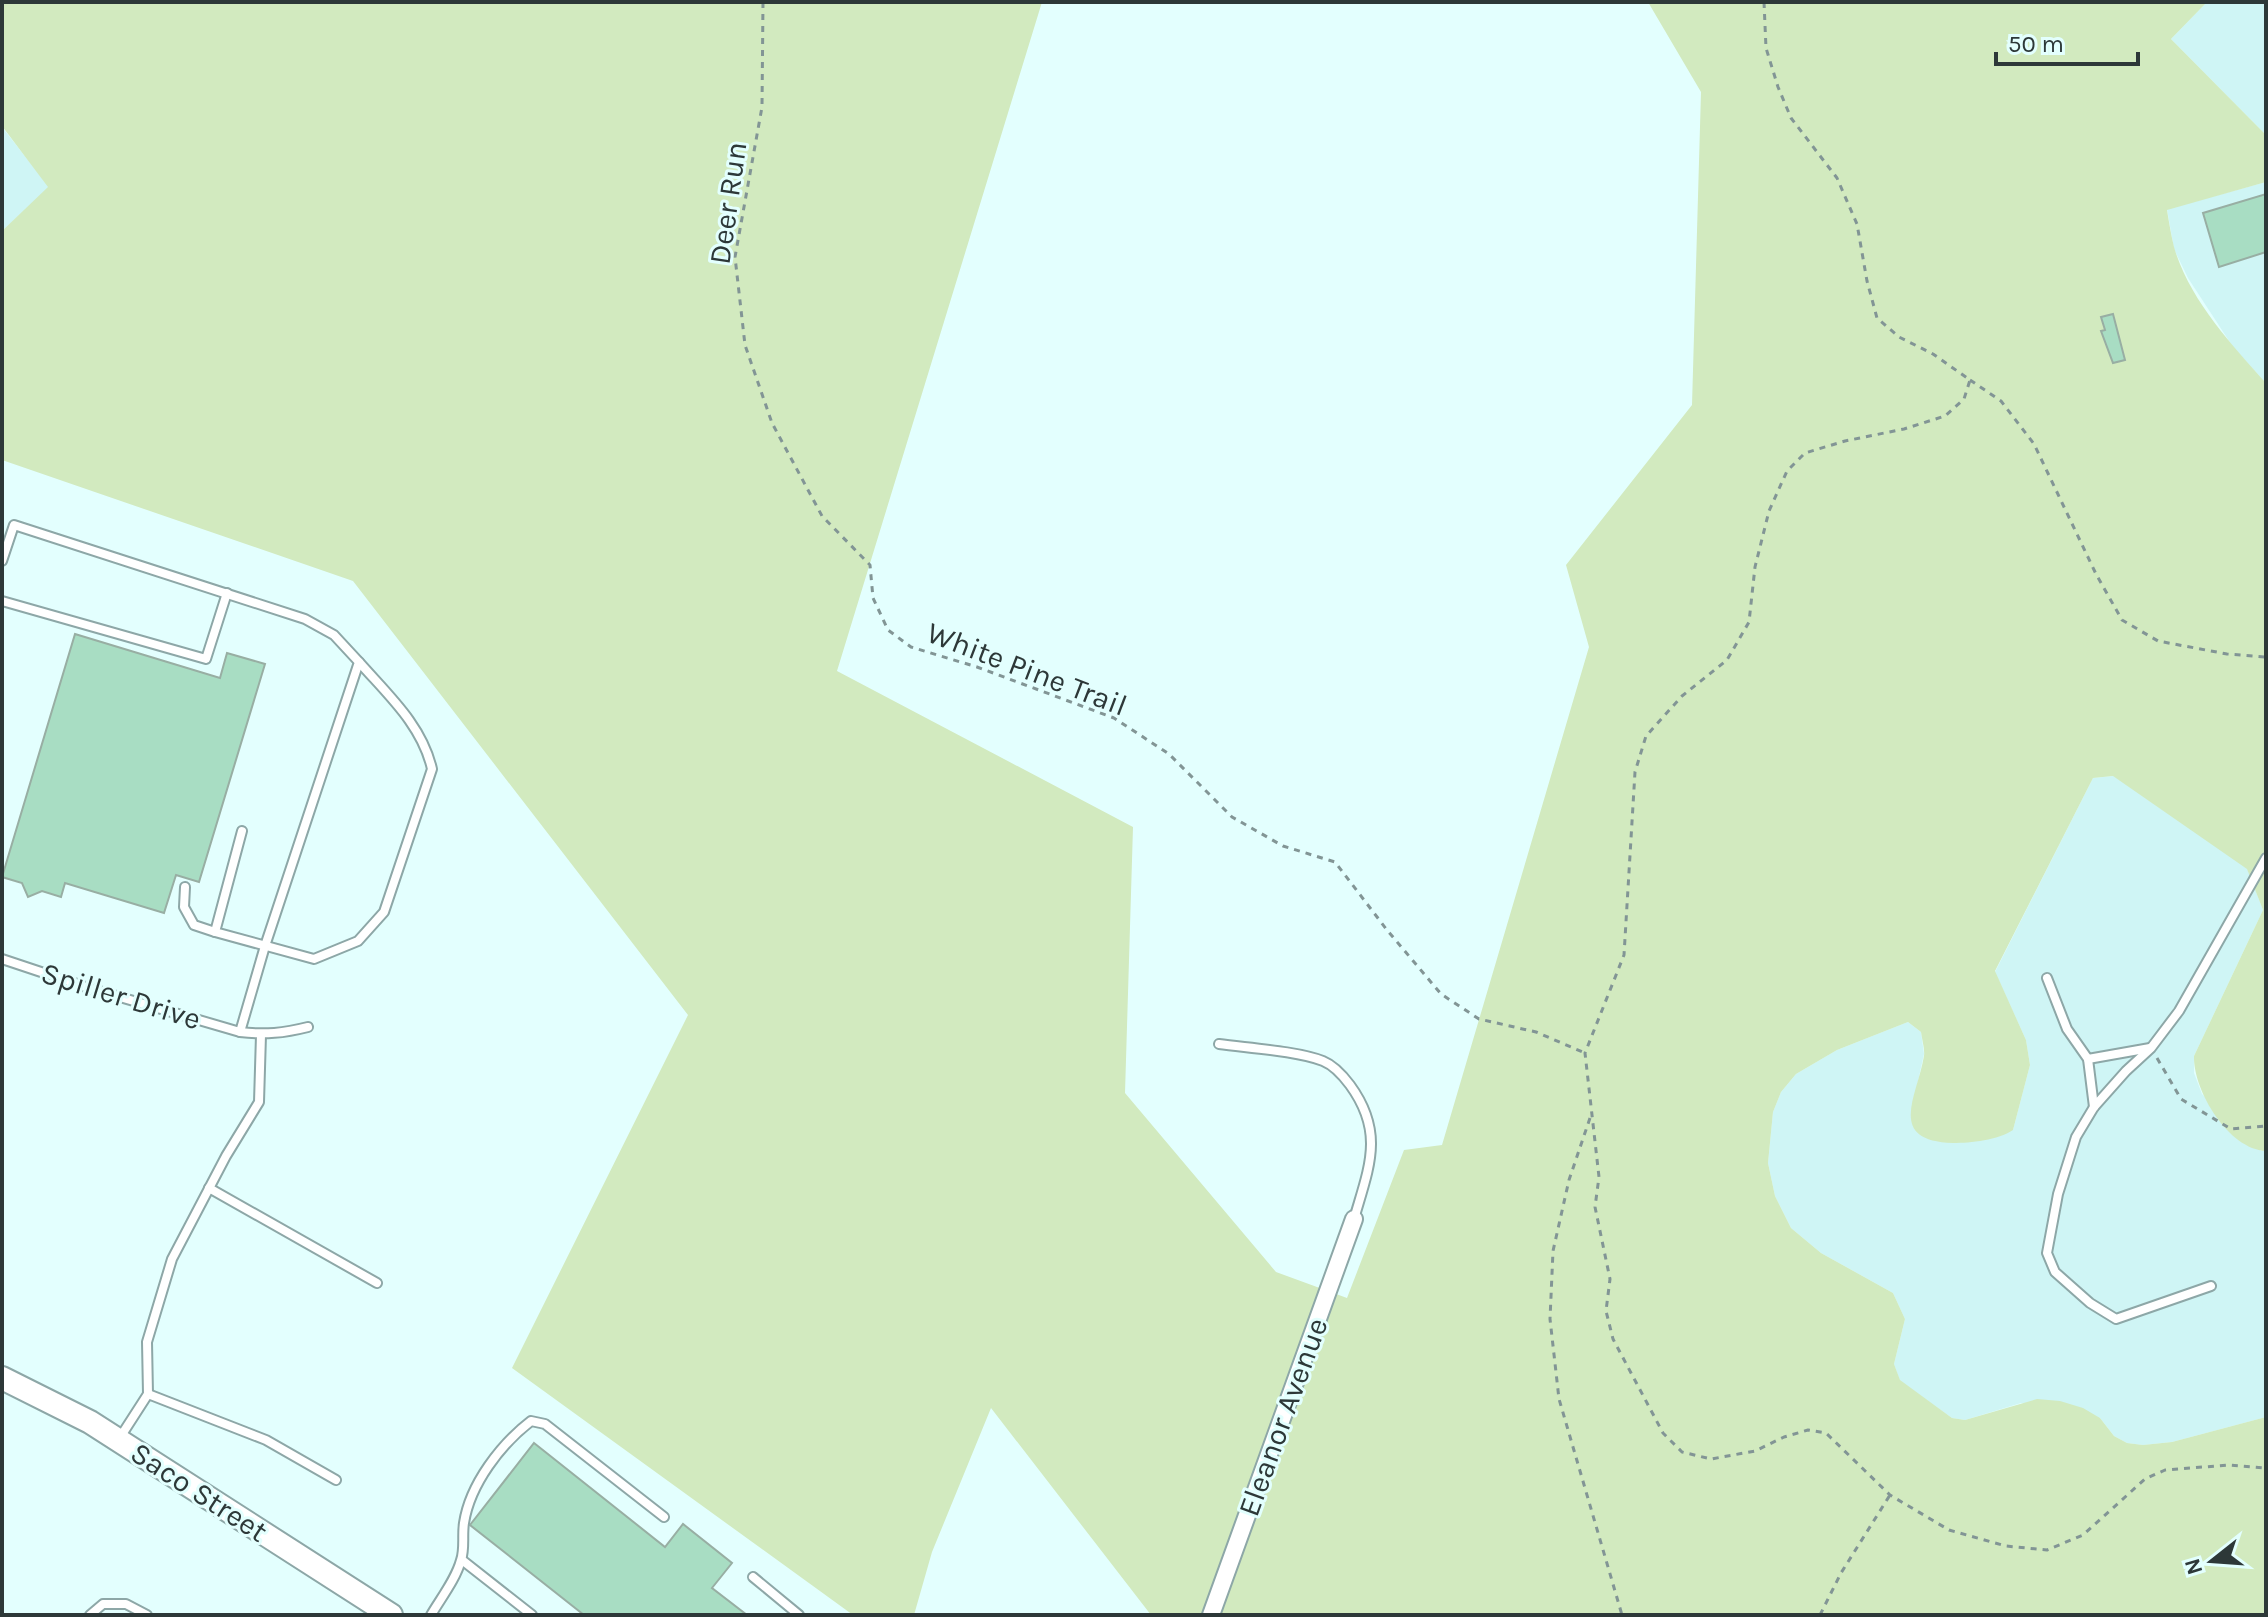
<svg xmlns="http://www.w3.org/2000/svg" width="2268" height="1617" font-family="Karla,sans-serif">
  <style>
    .built { fill: #cff5f5 }
    .green { fill: #d2eabf }
    .building { fill: #a8ddc3; stroke: #98aea3; stroke-width: 2 }
    .lines { fill: none; stroke-linecap: round; stroke-linejoin: round }
    .lane-casing { stroke: #8da7a7; stroke-width: 12 }
    .street-casing { stroke: #8da7a7; stroke-width: 20 }
    .secondary-casing { stroke: #8da7a7; stroke-width: 26 }
    .path { stroke: #829595; stroke-width: 3; stroke-dasharray: 6 6; stroke-linecap: butt }
    .lane { stroke: #fff; stroke-width: 8 }
    .street { stroke: #fff; stroke-width: 16 }
    .secondary { stroke: #fff; stroke-width: 22 }
    .labels { text-anchor: middle; dominant-baseline: central; stroke-width: 6; stroke-linejoin: round; paint-order: stroke }
    .street-label { font-size: 30px; fill: #2d3838; stroke: #e3fffe }
  </style>
  <rect width="100%" height="100%" fill="#e3fffe"/>
  <g class="built">
    <path d="M2207 2H2266V135L2171 39Z"/>
    <path d="M2 127 49 187 2 231Z"/>
    <path d="M2266 182V383L2233 347 2188 278 2174 249 2167 209Z"/>
    <path d="M2114 776 2247 868 2263 910 2194 1056V1073L2202 1094 2261 1151H2266V1417L2172 1442 2143 1445 2127 1443 2114 1436 2100 1418 2021 1403 1965 1420 1952 1418 1900 1381 1894 1364 1905 1319 1893 1293 1821 1253 1791 1228 1775 1196 1768 1163 1773 1112 1781 1092 1796 1074 1837 1050 1908 1022 1921 1032 1924 1054 1911 1113 2013 1130 2030 1065 2026 1040 1995 972 2093 778Z"/>
  </g>
  <path class="green" d="M2 2H1042L837 671 1133 827 1125 1093 1276 1272 1347 1298 1404 1150 1442 1145 1589 647 1566 565 1692 405 1701 92 1648 2H2207L2171 39 2266 135V182L2167 210C2169 222 2171 235 2174 247 2189 299 2231 344 2266 383V1151C2228 1149 2193 1090 2194 1056L2263 910 2247 869 2113 776 2093 778 1995 971 2026 1040 2030 1065 2013 1130C1998 1140 1971 1143 1953 1143 1886 1141 1917 1097 1924 1056 1925 1049 1922 1040 1921 1032L1908 1022 1837 1050 1796 1074 1781 1092 1773 1112 1768 1163 1775 1196 1791 1228 1821 1253 1893 1293 1905 1319 1894 1364 1900 1380 1952 1418 1965 1420 2037 1399 2060 1401 2083 1408 2100 1418 2114 1436 2127 1443 2143 1445 2172 1442 2266 1417V1615H1151L991 1408 932 1552 914 1615H853L512 1368 688 1015 353 581 2 460V231L48 187 2 126Z"/>
  <g class="building">
    <path d="M2266 194V252L2219 267 2203 213Z"/>
    <path d="M2113 314 2125 360 2113 363 2101 331 2105 330 2101 317Z"/>
    <path d="M75 634 220 678 227 653 265 664 199 882 176 875 164 913 65 883 61 897 42 891 28 897 22 883 2 877Z"/>
    <path d="M534 1443 665 1547 683 1524 732 1563 712 1588 747 1615H584L470 1525Z"/>
  </g>
  <g class="lines">
    <defs>
      <g id="lane">
        <path d="M2 561 14 525 305 619 334 635 359 662 265 946 240 1032"/>
        <path d="M2 601 206 659 227 593"/>
        <path d="M242 831 215 932 314 959 358 941 384 912 432 769C422 725 388 695 359 662"/>
        <path d="M185 887 184 907 194 925 215 932"/>
        <path d="M2 959 89 988 240 1032C265 1035 284 1033 308 1027"/>
        <path d="M2047 978 2067 1029 2088 1059 2094 1107"/>
        <path d="M1219 1044C1248 1048 1298 1051 1323 1061 1333 1065 1344 1077 1350 1085 1385 1133 1369 1167 1354 1219"/>
        <path d="M2088 1059 2150 1048"/>
        <path d="M209 1188 377 1283"/>
        <path d="M2211 1286 2116 1319 2090 1303 2055 1272 2047 1253 2058 1194 2076 1137 2094 1107 2126 1071 2151 1048 2179 1011 2266 858"/>
        <path d="M148 1394 147 1342 172 1259 226 1156 259 1102 261 1035"/>
        <path d="M119 1439 148 1394 266 1440 336 1480"/>
        <path d="M462 1560 532 1615"/>
        <path d="M753 1577 799 1615"/>
        <path d="M90 1615 103 1604H126L147 1615"/>
        <path d="M431 1615C441 1598 456 1579 461 1560 465 1549 462 1535 464 1523 470 1484 501 1444 531 1421L545 1424 664 1517"/>
      </g>
      <path id="street" d="M1211 1615 1354 1219"/>
      <path id="secondary" d="M2 1378 90 1422 391 1615"/>
    </defs>
    <use href="#lane" class="lane-casing"/>
    <use href="#street" class="street-casing"/>
    <use href="#secondary" class="secondary-casing"/>
    <g class="path">
      <path d="M763 2 762 107 735 257 745 345 772 423 822 516 870 565 873 598 888 630 911 647 977 667 1114 718 1169 754 1232 817 1283 846 1335 862 1387 930 1441 994 1479 1019 1536 1032 1585 1053"/>
      <path d="M1764 2 1766 48 1778 87 1791 118 1837 178 1857 224 1867 281 1877 318 1899 337 1933 354 1970 380 1964 399 1945 416 1904 429 1845 441 1805 453 1787 471 1769 511 1755 567 1749 622 1727 660 1682 696 1646 736 1635 772 1624 955 1585 1053 1599 1177 1595 1207 1610 1279 1606 1311 1613 1339 1663 1433 1682 1452 1711 1459 1755 1451 1784 1437 1808 1430 1826 1433 1890 1495 1949 1530 2006 1546 2047 1550 2083 1535 2145 1479 2165 1470 2229 1465 2266 1468"/>
      <path d="M1970 380 2001 401 2034 444 2096 574 2122 620 2158 641 2227 654 2266 657"/>
      <path d="M2157 1058 2181 1099 2231 1129 2266 1126"/>
      <path d="M1590 1118 1569 1180 1553 1251 1550 1319 1559 1399 1622 1615"/>
      <path d="M1820 1615 1841 1573 1890 1495"/>
    </g>
    <use href="#lane" class="lane"/>
    <use href="#street" class="street"/>
    <use href="#secondary" class="secondary"/>
  </g>
  <g class="labels">
    <g class="street-label">
      <text transform="translate(728 203) rotate(-82)">Deer Run</text>
      <text transform="translate(1027 669) rotate(21)">White Pine Trail</text>
      <text transform="translate(121 996) rotate(17)">Spiller Drive</text>
      <text transform="translate(1283 1417) rotate(-70)">Eleanor Avenue</text>
      <text transform="translate(199 1492) rotate(33)">Saco Street</text>
    </g>
  </g>
  <rect width="2268" height="1617" fill="none" stroke="#2d3838" stroke-width="8"/>
  <g transform="translate(2212 1561) rotate(253)" stroke="#e3fffe" stroke-width="6" paint-order="stroke">
  <path d="M0-6L14 30L0 20L-14 30Z" fill="#2d3838"/>
  <text y="-12" font-size="22" font-weight="bold" text-anchor="middle" fill="#2d3838">N</text>
  </g>
  <path d="M1996 52v12h142v-12" fill="none" stroke="#2d3838" stroke-width="4"/>
  <text x="2008" y="52" font-size="24" fill="#2d3838" stroke="#e3fffe" stroke-width="6" paint-order="stroke">50 m</text>
</svg>
